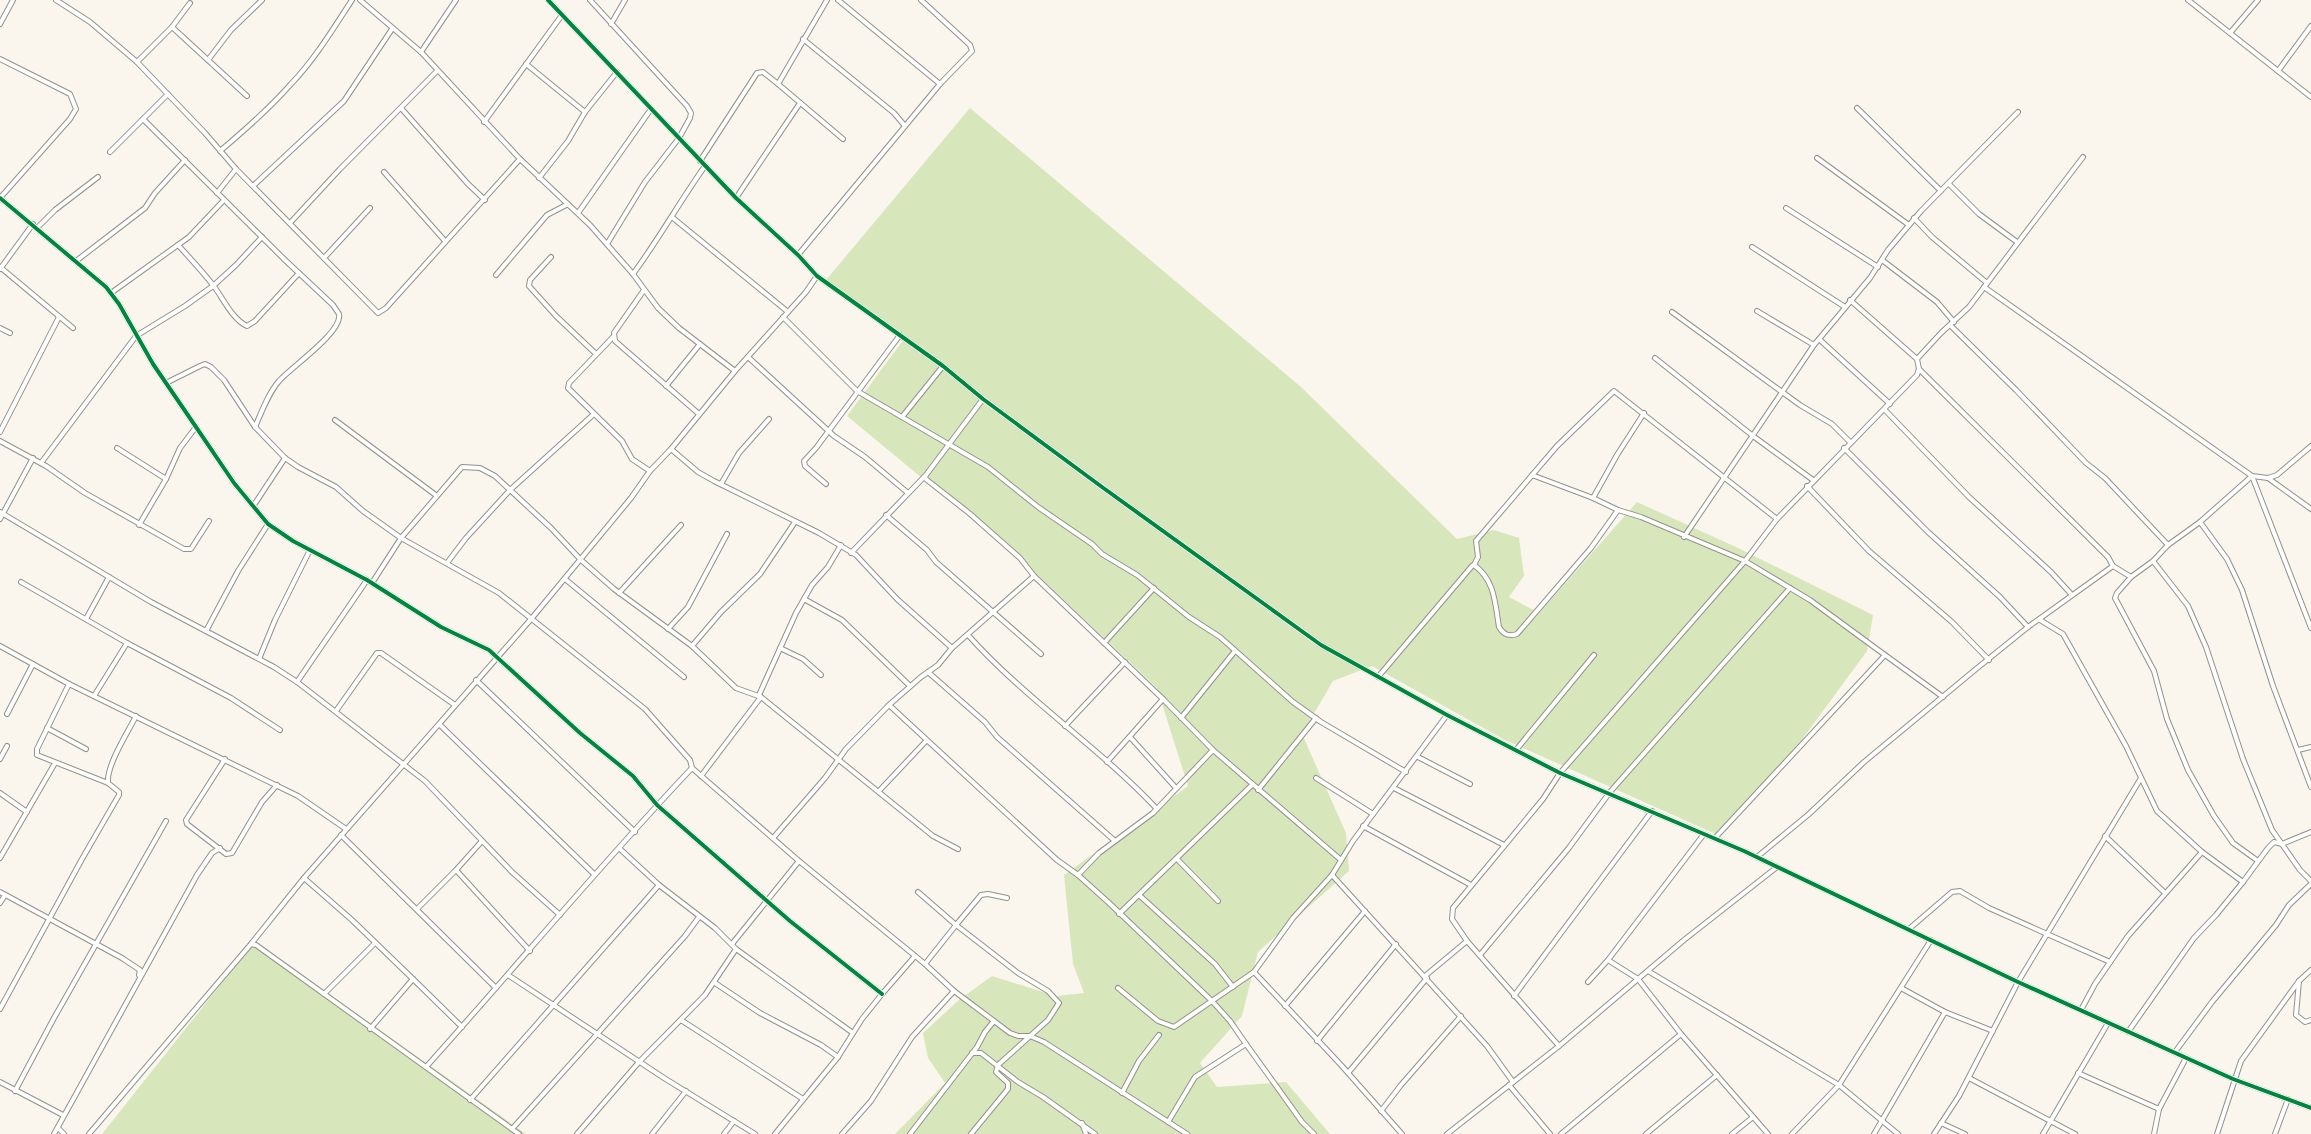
<svg xmlns="http://www.w3.org/2000/svg" width="2311" height="1134" font-family="Merriweather,serif">
  <style>
    .forest { fill: #d8e7bb }
    .lines { fill: none; stroke-linecap: round; stroke-linejoin: round }
    .minor-casing { stroke: #93918d; stroke-width: 6 }
    .minor { stroke: #fefefc; stroke-width: 4 }
    .cycleway-casing { stroke: #fff; stroke-width: 6 }
    .cycleway { stroke: #00873e; stroke-width: 4 }
  </style>
  <rect width="100%" height="100%" fill="#faf6ee"/>
  <g class="forest">
    <path d="M970 108 1301 387 1457 539 1494 530 1519 538 1524 576 1509 597 1539 613 1637 502 1736 547 1873 615 1867 651 1787 760 1720 836 1503 739 1372 666 1333 681 1302 734 1346 833 1349 871 1258 952 1242 1016 1200 1063 1217 1087 1286 1082 1330 1134H895L945 1083 928 1058 923 1033 960 999 992 976 1056 996 1084 993 1073 964 1064 875 1188 786 1157 688 1026 564 847 416 904 339 826 280Z"/>
    <path d="M255 941 526 1134H102Z"/>
  </g>
  <g class="lines">
    <defs>
      <g id="minor">
        <path d="M56 0 90 22 137 62 205 133 236 169 378 313 386 308 520 159"/>
        <path d="M360 0 421 52 520 159 590 225 633 274 658 308 679 328 735 371"/>
        <path d="M548 0 736 198 798 255 817 276 943 366 983 399 1102 487 1321 645 1447 715 1560 773 1744 851 2018 982 2233 1079 2311 1108"/>
        <path d="M590 0 687 106 691 113 690 118 679 138 645 182 607 244"/>
        <path d="M827 0 778 84 843 139"/>
        <path d="M838 0 940 84"/>
        <path d="M2188 0 2311 97"/>
        <path d="M0 24 13 0"/>
        <path d="M611 24 625 0"/>
        <path d="M172 27 247 96"/>
        <path d="M2230 33 2258 0"/>
        <path d="M803 39 894 113 905 126"/>
        <path d="M421 52 456 0"/>
        <path d="M0 59 70 94 76 109 70 119 0 198"/>
        <path d="M208 60 231 30 262 0"/>
        <path d="M137 62 172 27 190 3"/>
        <path d="M526 64 585 112"/>
        <path d="M2278 71 2311 26"/>
        <path d="M401 108 468 184 485 200"/>
        <path d="M1857 108 1941 191"/>
        <path d="M143 119 285 260 333 305 339 314C343 332 291 367 279 381 268 394 262 411 255 427"/>
        <path d="M484 122 562 15"/>
        <path d="M220 151C245 130 269 109 291 84 315 59 333 29 352 0"/>
        <path d="M110 152 168 94"/>
        <path d="M1817 158 1909 225"/>
        <path d="M700 161 757 73 763 72 778 84"/>
        <path d="M384 172 445 241"/>
        <path d="M539 178 568 141 585 112 617 72"/>
        <path d="M1949 184 1979 214 2017 242"/>
        <path d="M253 186 344 101 392 29"/>
        <path d="M217 193 236 169"/>
        <path d="M0 198 106 287 119 304 153 364 196 427 234 483 268 524 293 541 367 580 441 627 489 650 580 733 633 776 657 805 790 921 882 994"/>
        <path d="M736 198 800 103"/>
        <path d="M1786 208 1878 267"/>
        <path d="M578 213 651 109"/>
        <path d="M673 218 788 312"/>
        <path d="M1914 218 1932 237 1987 283"/>
        <path d="M290 223 340 169 437 71"/>
        <path d="M37 228 55 210 98 177"/>
        <path d="M178 245C190 258 202 271 213 285 223 298 232 319 247 326L255 321 299 273"/>
        <path d="M1752 247 1845 307"/>
        <path d="M798 255 940 84 972 51 970 45 921 0"/>
        <path d="M551 257 530 280 529 286 556 316 595 353"/>
        <path d="M324 258 370 208"/>
        <path d="M1882 260 1937 302 1954 322"/>
        <path d="M76 261 145 208 155 193 185 160"/>
        <path d="M0 267 73 328"/>
        <path d="M0 269 33 224"/>
        <path d="M633 274C659 239 680 201 705 166"/>
        <path d="M496 275 547 215 568 204"/>
        <path d="M1984 287 2252 476 2268 478 2277 475 2311 446"/>
        <path d="M644 290 614 333 615 341 699 414"/>
        <path d="M111 293 189 237 224 200"/>
        <path d="M1850 300 1917 359"/>
        <path d="M1757 311 1814 345"/>
        <path d="M1672 312 1800 405 1832 424 1850 442"/>
        <path d="M783 317 857 391 988 467 1038 507 1092 544 1102 554 1137 575 1189 617 1220 637 1293 702 1321 722 1406 772"/>
        <path d="M1950 325 2016 390 2086 463 2105 478 2168 545"/>
        <path d="M0 328 10 333"/>
        <path d="M613 337 569 383 568 388 622 441 632 459 650 471"/>
        <path d="M1819 339 1890 404"/>
        <path d="M748 357 834 436 865 457 908 493"/>
        <path d="M1655 358 1753 436 1813 480"/>
        <path d="M1919 369 2108 557 2113 566"/>
        <path d="M166 383 200 366 205 364 211 367 224 380 255 427 285 458 298 467 336 487 363 511 401 538 499 593 645 709 690 760 692 768"/>
        <path d="M666 386 700 344"/>
        <path d="M983 399 926 475 924 477 927 480 969 513 1020 558 1034 576 1163 699 1213 750 1341 860"/>
        <path d="M1885 410 1969 497 2051 572 2072 595"/>
        <path d="M902 417 943 366"/>
        <path d="M335 420 437 496"/>
        <path d="M0 432 59 317"/>
        <path d="M0 441 46 466 85 493 184 549H191L209 521"/>
        <path d="M117 448 166 479"/>
        <path d="M1844 448 1928 532 2000 597 2028 627"/>
        <path d="M671 449 698 472 714 481 819 533 856 555 897 599 952 648"/>
        <path d="M41 463 136 336 185 306 213 286 236 265 262 237"/>
        <path d="M1532 475 1593 498 1618 510"/>
        <path d="M2252 476 2311 628"/>
        <path d="M2268 478 2311 509"/>
        <path d="M721 484 739 453 769 419"/>
        <path d="M826 484 805 466 804 461 816 448 900 335"/>
        <path d="M1807 486 1869 551 1952 622 1989 660"/>
        <path d="M1593 498 1617 455 1644 413"/>
        <path d="M254 505 285 458"/>
        <path d="M0 512 151 602 274 667 297 682 425 781 512 872 560 915"/>
        <path d="M886 515 927 550 936 562 1041 654"/>
        <path d="M0 519 33 458"/>
        <path d="M2200 522 2227 559 2242 590 2273 686 2311 787"/>
        <path d="M139 525 166 479 180 448 196 427"/>
        <path d="M1684 537 1814 345 1870 278 1888 250 1921 211 2018 112"/>
        <path d="M851 553 924 477"/>
        <path d="M2153 561 2188 606 2206 647 2243 759 2272 830 2300 870 2311 881"/>
        <path d="M447 563 466 538 510 490 594 414"/>
        <path d="M1474 565 1478 557 1476 541 1557 446 1614 391 1777 519"/>
        <path d="M2131 577 2117 593 2115 598 2154 671 2167 719 2188 770 2214 816 2233 843 2258 861"/>
        <path d="M565 579 684 677"/>
        <path d="M21 582 127 643 231 698 280 730"/>
        <path d="M372 583 401 538 462 467 480 468 495 476 551 528 581 560 614 589 692 646 736 688 761 697 933 836 958 849"/>
        <path d="M619 593 681 525"/>
        <path d="M804 599 842 620 910 686"/>
        <path d="M86 619 109 577"/>
        <path d="M2040 620 2063 634 2126 746 2157 811 2202 852 2243 882 2268 848 2274 842 2282 844 2311 832"/>
        <path d="M668 629 688 607 727 534"/>
        <path d="M206 631 238 571 268 524"/>
        <path d="M968 635C1025 699 1098 746 1157 809"/>
        <path d="M1104 643 1154 588"/>
        <path d="M0 646 69 684 298 796 346 829"/>
        <path d="M692 646 721 612 760 574 795 522"/>
        <path d="M780 648 803 659 821 675"/>
        <path d="M1885 655 1943 697"/>
        <path d="M259 659 275 620 310 550"/>
        <path d="M928 672 985 722 997 737 1115 841"/>
        <path d="M1378 677 1472 566 1474 565C1495 580 1495 603 1499 627 1503 634 1508 637 1517 634L1591 548 1618 510 1641 517 1745 561 1810 600 1885 655 1715 838"/>
        <path d="M476 680 635 832"/>
        <path d="M297 682 367 580"/>
        <path d="M759 695 796 613 812 585 828 567 841 545"/>
        <path d="M94 696 127 643"/>
        <path d="M889 705 921 677 938 665 952 648 1034 576"/>
        <path d="M336 711 377 653H381L455 705"/>
        <path d="M7 714 33 664"/>
        <path d="M1181 718 1235 651"/>
        <path d="M440 725 594 874"/>
        <path d="M1065 726 1125 662"/>
        <path d="M47 728 86 749"/>
        <path d="M1130 737 1176 788"/>
        <path d="M1516 750 1594 655"/>
        <path d="M2298 750 2311 747"/>
        <path d="M1418 757 1470 784"/>
        <path d="M0 759 7 746"/>
        <path d="M225 759 186 820 187 824 226 854 232 853 262 802 277 785"/>
        <path d="M1107 762 1163 699"/>
        <path d="M701 776 761 697"/>
        <path d="M1316 778 1373 814"/>
        <path d="M108 783C106 766 128 732 136 716"/>
        <path d="M1394 788 1504 845"/>
        <path d="M1258 790 1316 718"/>
        <path d="M879 791 926 741"/>
        <path d="M0 793 27 812"/>
        <path d="M1363 826 1471 885"/>
        <path d="M341 835 496 988"/>
        <path d="M2105 836 2165 893"/>
        <path d="M773 838 825 778 846 749 889 705 1057 860 1078 875 1108 902 1212 1001 1230 1021 1246 1044"/>
        <path d="M620 849 659 885 715 928 736 949 853 1033"/>
        <path d="M1757 857 1809 814 1864 762 1976 669 2028 627 2113 566 2131 577 2153 561 2168 545 2200 522 2252 476"/>
        <path d="M0 858 55 763"/>
        <path d="M1177 859 1218 901"/>
        <path d="M456 870 482 841"/>
        <path d="M1078 875 1099 853 1153 813 1213 750"/>
        <path d="M1332 875 1487 1046 1513 1082"/>
        <path d="M304 878 352 920 413 979 370 1029"/>
        <path d="M0 892 122 958 140 970 139 975"/>
        <path d="M918 892 956 925 981 895 988 894 1007 898"/>
        <path d="M1139 895 1215 964 1233 987"/>
        <path d="M0 903 5 895"/>
        <path d="M417 909 456 870 530 951"/>
        <path d="M1119 914 1252 785"/>
        <path d="M1909 929 1952 892 1960 891 1989 908 2110 962"/>
        <path d="M251 944 304 878 532 618 631 498 650 471 671 449 735 371 806 292 817 276"/>
        <path d="M732 944 799 861"/>
        <path d="M1480 955 1568 849 1610 792 1790 588"/>
        <path d="M1608 960 1638 979 1681 1034 1768 1134"/>
        <path d="M925 964 956 925 1018 973 1048 991 1059 1003 1048 1020 998 1065 996 1072 1008 1083V1089L971 1134"/>
        <path d="M1648 971 1839 1085 1898 1134"/>
        <path d="M1254 972 1341 1065 1402 1134"/>
        <path d="M508 975 664 1078 755 1134"/>
        <path d="M1425 976 1467 941"/>
        <path d="M413 979 462 1027"/>
        <path d="M2299 981 2296 1015 2305 1022 2311 1020"/>
        <path d="M1588 982 1608 960 1704 834"/>
        <path d="M715 983 760 1013 821 1045 838 1057"/>
        <path d="M1118 988 1158 1021 1174 1027 1254 972 1293 918 1332 875 1353 841 1447 715"/>
        <path d="M1901 988 1945 1012 1993 1031"/>
        <path d="M324 994 375 943"/>
        <path d="M1514 996 1652 811"/>
        <path d="M1285 1006 1365 911"/>
        <path d="M0 1009 82 859 119 795V792L108 783 37 755V749L69 684"/>
        <path d="M2081 1010 2095 984 2128 936 2202 852"/>
        <path d="M681 1020 803 1099"/>
        <path d="M2128 1032 2194 938 2216 915 2243 882"/>
        <path d="M1317 1041 1396 944"/>
        <path d="M1559 1046 1467 941 1452 919 1453 908 1543 799 1560 773 1745 561 1777 519 1917 375 1919 369 1917 359 1941 333 1969 307 2083 157"/>
        <path d="M2175 1052 2212 1002 2276 925 2289 905 2311 884"/>
        <path d="M972 1053H981L1018 1082 1043 1097 1095 1134"/>
        <path d="M426 1067C515 968 600 865 692 768L799 861 925 964 954 991 1010 1033 1018 1036H1030L1044 1042 1187 1134"/>
        <path d="M1348 1073 1427 978"/>
        <path d="M2078 1073 2159 1109"/>
        <path d="M1969 1078 2075 1134"/>
        <path d="M0 1082 63 1115"/>
        <path d="M1509 1085 1550 1134"/>
        <path d="M15 1091 54 1018 166 821"/>
        <path d="M1122 1093 1139 1061 1159 1035"/>
        <path d="M470 1100 659 885"/>
        <path d="M1381 1111 1401 1085 1461 1016"/>
        <path d="M1168 1122 1195 1077 1246 1044 1302 1122 1314 1134"/>
        <path d="M1082 1123 1086 1134"/>
        <path d="M1941 1123 1965 1134"/>
        <path d="M58 1128 64 1134"/>
        <path d="M512 1129 685 936 699 917"/>
        <path d="M54 1134 197 875 212 853 220 848"/>
        <path d="M89 1134 251 944 256 945 519 1134"/>
        <path d="M577 1134 639 1062 705 995 736 949"/>
        <path d="M652 1134 686 1091"/>
        <path d="M724 1134 734 1121"/>
        <path d="M775 1134 838 1057 862 1019 882 994 915 956"/>
        <path d="M842 1134 871 1101 912 1037 954 991"/>
        <path d="M910 1134 977 1047 985 1032 994 1021"/>
        <path d="M1447 1134 1559 1046 1684 940 1777 867"/>
        <path d="M1561 1134 1681 1034"/>
        <path d="M1646 1134 1717 1075"/>
        <path d="M1732 1134 1753 1117"/>
        <path d="M1792 1134 1839 1085 1931 940"/>
        <path d="M1874 1134 1945 1012"/>
        <path d="M1934 1134 1959 1096 2018 982 2141 778"/>
        <path d="M2043 1134 2108 1023"/>
        <path d="M2154 1134 2159 1109 2186 1058"/>
        <path d="M2217 1134 2241 1061 2299 981 2311 970"/>
        <path d="M2275 1134 2288 1099"/>
      </g>
    </defs>
    <use href="#minor" class="minor-casing"/>
    <use href="#minor" class="minor"/>
    <defs>
      <g id="cycleway">
        <path d="M548 0 736 198 798 255 817 276 943 366 983 399 1102 487 1321 645 1447 715 1560 773 1744 851 2018 982 2233 1079 2311 1108"/>
        <path d="M0 198 106 287 119 304 153 364 196 427 234 483 268 524 293 541 367 580 441 627 489 650 580 733 633 776 657 805 790 921 882 994"/>
      </g>
    </defs>
    <use href="#cycleway" class="cycleway-casing"/>
    <use href="#cycleway" class="cycleway"/>
  </g>
</svg>
